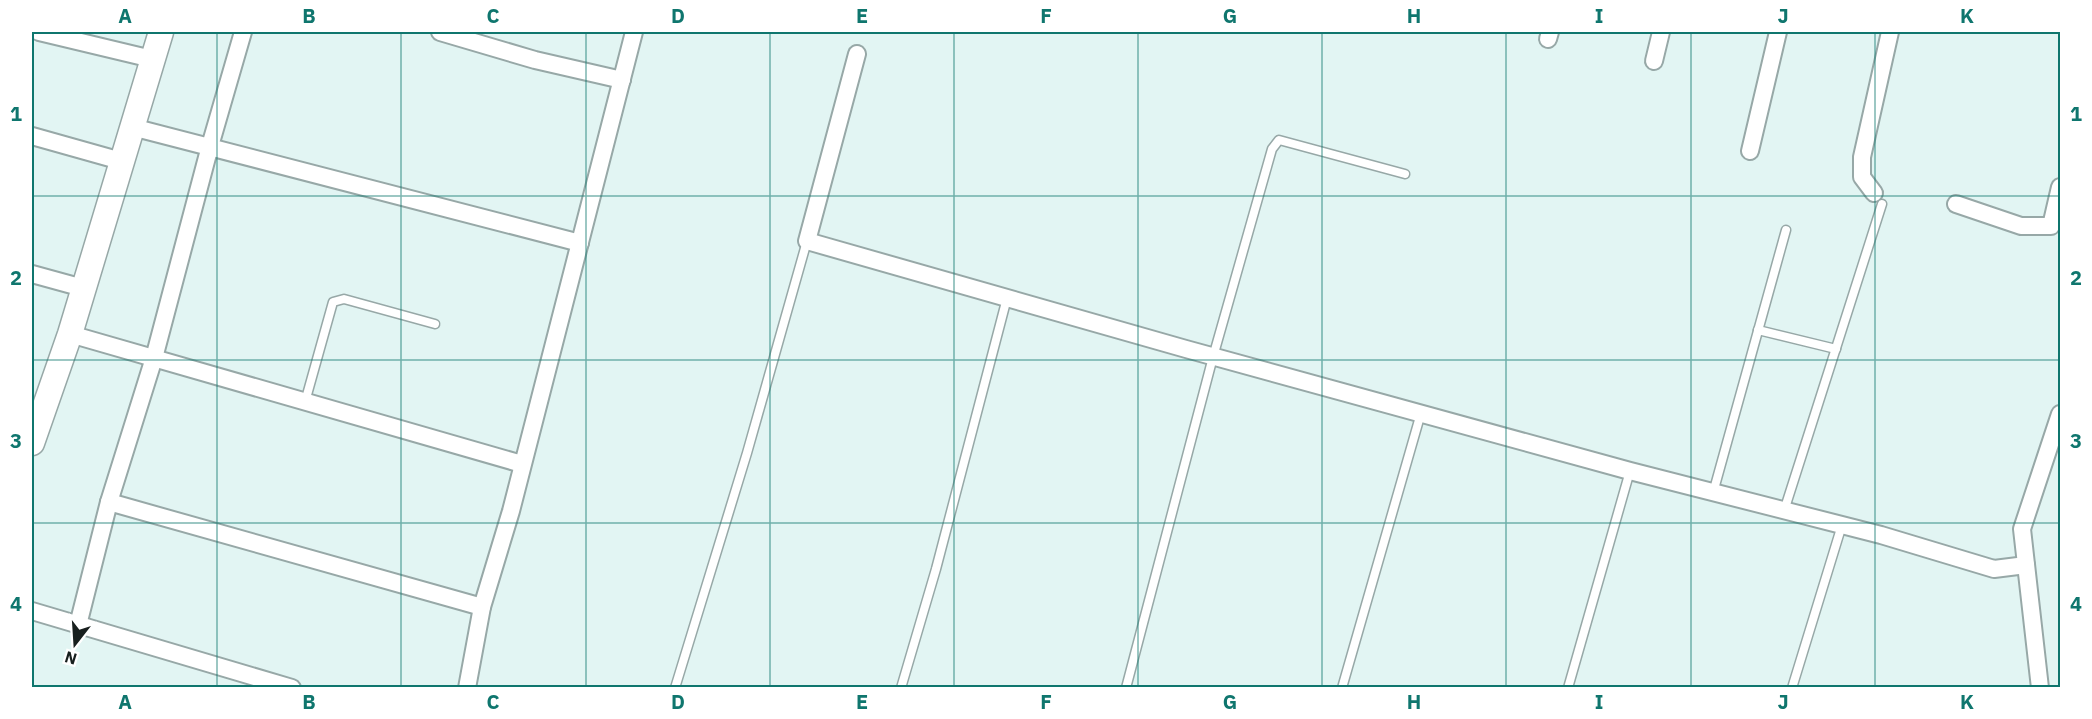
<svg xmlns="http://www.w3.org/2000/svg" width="2092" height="719" font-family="'IBM Plex Sans',sans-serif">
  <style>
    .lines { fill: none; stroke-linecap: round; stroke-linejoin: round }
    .lane-casing { stroke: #97a8a7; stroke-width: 11 }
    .street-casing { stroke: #97a8a7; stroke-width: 20 }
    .secondary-casing { stroke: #97a8a7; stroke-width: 27 }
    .lane { stroke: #fff; stroke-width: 8 }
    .street { stroke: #fff; stroke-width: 16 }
    .secondary { stroke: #fff; stroke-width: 24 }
    .grid { fill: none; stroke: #0f766e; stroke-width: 1.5; stroke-opacity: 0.55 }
    .neatline { fill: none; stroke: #0f766e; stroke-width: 2 }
    .grid-label { font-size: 20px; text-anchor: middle; font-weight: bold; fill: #0f766e }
  </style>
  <rect width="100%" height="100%" fill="#e2f5f3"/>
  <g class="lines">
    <defs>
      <g id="lane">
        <path d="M1758 330 1836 349"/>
        <path d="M305 402 333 302 344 299 435 324"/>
        <path d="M1713 493 1786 230"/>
        <path d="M1784 511 1882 204"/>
        <path d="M675 688 747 453 807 241"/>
        <path d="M901 688 936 569 1007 298"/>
        <path d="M1126 688 1213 357 1272 149 1279 140 1405 174"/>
        <path d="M1342 688 1421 413"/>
        <path d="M1568 688 1630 471"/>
        <path d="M1792 688 1842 525"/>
      </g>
      <g id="street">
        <path d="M39 32 152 59"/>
        <path d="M440 32 535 60 622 80"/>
        <path d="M1548 39 1550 32"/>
        <path d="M857 54 807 241 1186 349 1630 471 1881 535 1994 569 2026 565"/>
        <path d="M1654 61 1661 32"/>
        <path d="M132 127 580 243"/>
        <path d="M32 136 121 161"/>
        <path d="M1750 151 1778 32"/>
        <path d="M1874 193 1862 177V157L1890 32"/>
        <path d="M1956 204 2021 226H2051L2060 187"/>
        <path d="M32 274 83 288"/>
        <path d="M70 334 522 464"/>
        <path d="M109 502 482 607"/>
        <path d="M32 611 292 688"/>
        <path d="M78 625 109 502 154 358 210 146 243 32"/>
        <path d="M467 688 482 607 511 511 634 32"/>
        <path d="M2040 688 2022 529 2060 414"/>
      </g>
      <path id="secondary" d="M32 443 70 334 161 32"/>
    </defs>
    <use href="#lane" class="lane-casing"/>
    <use href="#street" class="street-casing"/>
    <use href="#secondary" class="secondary-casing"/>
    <use href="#lane" class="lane"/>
    <use href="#street" class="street"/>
    <use href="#secondary" class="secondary"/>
  </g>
  <path class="grid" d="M217 32V688M401 32V688M586 32V688M770 32V688M954 32V688M1138 32V688M1322 32V688M1506 32V688M1691 32V688M1875 32V688M32 196H2060M32 360H2060M32 523H2060"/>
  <rect width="2092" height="719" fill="none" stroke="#ffffff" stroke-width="66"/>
  <g transform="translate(75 644) rotate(197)" stroke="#ffffff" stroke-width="4.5" paint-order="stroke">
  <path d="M0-4.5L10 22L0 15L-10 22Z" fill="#181f1e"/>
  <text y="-9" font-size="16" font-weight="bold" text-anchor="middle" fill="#181f1e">N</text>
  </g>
  <rect x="33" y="33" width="2026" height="653" class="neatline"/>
  <g class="grid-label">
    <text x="125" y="23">A</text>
    <text x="309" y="23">B</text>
    <text x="493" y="23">C</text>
    <text x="678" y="23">D</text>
    <text x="862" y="23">E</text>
    <text x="1046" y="23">F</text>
    <text x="1230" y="23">G</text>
    <text x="1414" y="23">H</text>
    <text x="1599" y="23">I</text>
    <text x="1783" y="23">J</text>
    <text x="1967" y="23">K</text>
    <text x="16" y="121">1</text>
    <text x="2076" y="121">1</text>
    <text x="16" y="285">2</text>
    <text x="2076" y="285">2</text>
    <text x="16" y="448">3</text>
    <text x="2076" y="448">3</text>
    <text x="16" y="611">4</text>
    <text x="2076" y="611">4</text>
    <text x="125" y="709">A</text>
    <text x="309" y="709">B</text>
    <text x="493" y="709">C</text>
    <text x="678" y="709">D</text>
    <text x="862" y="709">E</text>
    <text x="1046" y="709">F</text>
    <text x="1230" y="709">G</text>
    <text x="1414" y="709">H</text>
    <text x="1599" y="709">I</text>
    <text x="1783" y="709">J</text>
    <text x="1967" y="709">K</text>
  </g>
</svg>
